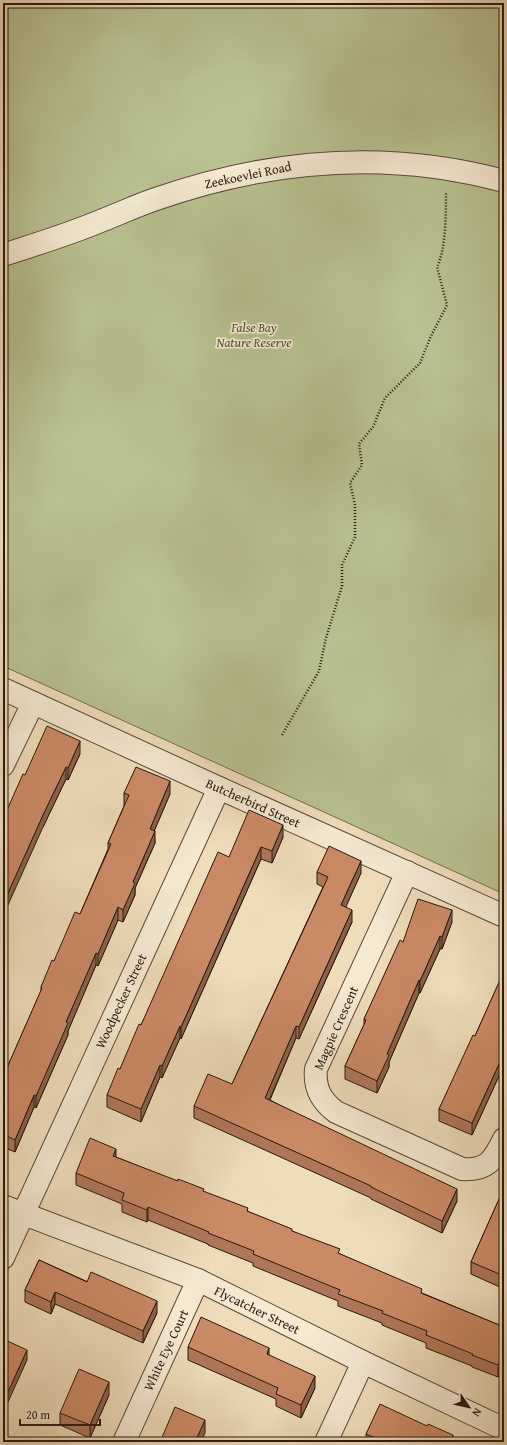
<svg xmlns="http://www.w3.org/2000/svg" width="507" height="1445" font-family="'Gentium Book Plus',serif">
  <style>
    .green { fill: #b9c190; stroke: #706c50 }
    .lines { fill: none; stroke-linecap: round; stroke-linejoin: round }
    .minor-casing { stroke: #59493b; stroke-width: 24 }
    .path { stroke: #271811; stroke-width: 2.5; stroke-dasharray: 1 2; stroke-linecap: butt }
    .minor { stroke: #f5e9d2; stroke-width: 22 }
    .wall { fill: #af7758; stroke: #271811 }
    .shaded-wall { fill: #8e6147; stroke: #271811 }
    .building { fill: #cb8a66; stroke: #271811 }
    .labels { text-anchor: middle; dominant-baseline: central; stroke-width: 3.5; stroke-linejoin: round; paint-order: stroke }
    .street-label { font-size: 13px; fill: #271811; stroke: #f5e9d2 }
    .park-label { font-size: 13px; font-style: italic; fill: #534b37; stroke: #f5e9d2 }
  </style>
  <rect width="100%" height="100%" fill="#efddba"/>
  <filter id="stains"><feTurbulence type="fractalNoise" baseFrequency=".005" numOctaves="4"/><feColorMatrix values="0 0 0 0 .2 0 0 0 0 .09 0 0 0 0 .02 0 0 0 .5 -.17"/></filter>
  <radialGradient id="worn" r=".72"><stop offset=".6" stop-color="#630" stop-opacity="0"/><stop offset="1" stop-color="#630" stop-opacity=".3"/></radialGradient>
  <path class="green" d="M3 3H504V894L3 666Z"/>
  <g class="lines">
    <defs>
      <g id="minor">
        <path d="M3 255C37 244 70 234 103 220 121 213 138 205 156 199 271 159 386 149 504 181"/>
        <path d="M3 689 219 788 504 916"/>
        <path d="M3 765 33 703"/>
        <path d="M407 872 316 1069C314 1088 321 1101 336 1112L462 1169C487 1171 494 1160 504 1139"/>
        <path d="M3 1206 198 1280 363 1362 504 1429"/>
        <path d="M3 1258 219 788"/>
        <path d="M124 1442 198 1280"/>
        <path d="M326 1442 363 1362"/>
      </g>
    </defs>
    <use href="#minor" class="minor-casing"/>
    <path class="path" d="M282 735 319 671 326 638 342 586V565L355 537V505L350 483 362 465 359 444 373 427 385 398 420 363 431 336 447 305 437 267C446 249 446 214 446 193"/>
    <use href="#minor" class="minor"/>
  </g>
  <g class="wall">
    <path d="M80 754 68 780 66 779 43 827 25 775Z"/>
    <path d="M124 793 170 794 154 831 155 843 135 888V895L123 922 118 920 98 966 96 965 68 1031V1035L36 1108 34 1107 15 1152 3 1147V1077L41 991V987L54 961 80 914 108 849V843L124 806Z"/>
    <path d="M283 837 272 863 261 859 181 1039 180 1038 162 1078 160 1077 141 1122 107 1107V1095L120 1069 141 1025 229 857Z"/>
    <path d="M317 872 361 873 345 907 352 922 299 1039 296 1038 270 1100 457 1201 442 1233 371 1199V1198L194 1118V1106L232 1084 323 887 317 884Z"/>
    <path d="M452 922 442 949H440L420 993H419L389 1062V1067L377 1093 345 1079V1066L364 1025V1019L403 942Z"/>
    <path d="M504 958V1065L472 1135 439 1121V1109L475 1036 503 974H502V962Z"/>
    <path d="M116 1157 204 1192 292 1231 422 1293 504 1327V1363L498 1377 472 1367V1366L426 1348V1343L382 1325V1323L338 1306V1301L253 1266V1263L208 1245V1244L148 1220 147 1222 122 1212V1204L76 1185V1173Z"/>
    <path d="M504 1188V1289L471 1274V1262Z"/>
    <path d="M39 1260 157 1313 143 1343 55 1304 51 1314 25 1302V1290Z"/>
    <path d="M188 1347 269 1355 315 1388 301 1418 276 1406V1399L188 1360Z"/>
    <path d="M109 1395 90 1438 60 1425V1413Z"/>
    <path d="M366 1434 453 1442H366Z"/>
  </g>
  <g class="shaded-wall">
    <path d="M80 741V754L68 780V768Z"/>
    <path d="M66 767V779L43 827 3 916V904L43 815Z"/>
    <path d="M170 781V794L150 841V829Z"/>
    <path d="M283 825V837L272 863V851Z"/>
    <path d="M155 831V843L135 888V895L123 922V910L133 882Z"/>
    <path d="M261 847V859L181 1039V1027Z"/>
    <path d="M361 861V873L341 918V905Z"/>
    <path d="M118 907V920L98 966V954Z"/>
    <path d="M352 910V922L299 1039V1027Z"/>
    <path d="M452 910V922L442 949V937Z"/>
    <path d="M440 936V949L420 993V981Z"/>
    <path d="M96 953V965L68 1031V1035L36 1108V1096L66 1022Z"/>
    <path d="M419 980V993L389 1062V1067L377 1093V1081L387 1054Z"/>
    <path d="M180 1026V1038L162 1078V1066Z"/>
    <path d="M296 1026V1038L265 1110V1098Z"/>
    <path d="M504 1053V1065L472 1135V1123Z"/>
    <path d="M160 1065V1077L141 1122V1109Z"/>
    <path d="M34 1095V1107L15 1152V1140Z"/>
    <path d="M116 1149V1161L113 1156Z"/>
    <path d="M457 1189V1201L442 1233V1221Z"/>
    <path d="M148 1207V1220L147 1222V1210Z"/>
    <path d="M55 1292V1304L51 1314V1302Z"/>
    <path d="M157 1301V1313L143 1343V1331Z"/>
    <path d="M269 1348V1361L267 1354Z"/>
    <path d="M27 1350V1360L3 1413V1403Z"/>
    <path d="M504 1350V1363L498 1377V1365Z"/>
    <path d="M315 1376V1388L301 1418V1405Z"/>
    <path d="M109 1382V1395L90 1438V1425Z"/>
    <path d="M205 1420V1433L201 1442H195Z"/>
    <path d="M453 1435V1442H450Z"/>
  </g>
  <g class="building">
    <path d="M47 726 80 741 68 768 66 767 43 815 3 904V819L23 774 25 775Z"/>
    <path d="M136 767 170 781 150 829 155 831 133 882 135 883 123 910 118 907 98 954 96 953 66 1022 68 1023 36 1096 34 1095 15 1140 3 1134V1077L42 988 41 987 52 960 54 961 75 912 80 914 111 844 108 843 129 795 124 793Z"/>
    <path d="M249 810 283 825 272 851 261 847 181 1027 180 1026 162 1066 160 1065 141 1109 107 1095 118 1068 120 1069 139 1024 141 1025 218 852 229 857Z"/>
    <path d="M329 846 361 861 341 905 352 910 299 1027 296 1026 265 1098 457 1189 442 1221 371 1187V1186L194 1106 208 1074 232 1084 328 877 317 872Z"/>
    <path d="M418 899 452 910 442 937 440 936 420 981 419 980 387 1054 389 1055 377 1081 345 1066 366 1020 364 1019 400 940 403 942Z"/>
    <path d="M504 971V1053L472 1123 439 1109 473 1035 475 1036Z"/>
    <path d="M90 1138 116 1149 113 1156 178 1181V1179L204 1189 203 1191 248 1208 247 1211 292 1229V1231L340 1249 338 1253 422 1289 421 1293 504 1327V1350L498 1365 472 1355 473 1354 426 1335 427 1331 382 1313 383 1311 338 1294 340 1290 253 1254 254 1251 208 1233 209 1232 148 1207 147 1210 122 1200 124 1193 76 1173Z"/>
    <path d="M504 1188V1276L471 1262Z"/>
    <path d="M39 1260 87 1282 91 1272 157 1301 143 1331 55 1292 51 1302 25 1290Z"/>
    <path d="M201 1317 269 1348 267 1354 315 1376 301 1405 276 1394 278 1388 188 1347Z"/>
    <path d="M3 1339 27 1350 3 1403Z"/>
    <path d="M79 1369 109 1382 90 1425 60 1413Z"/>
    <path d="M380 1404 427 1426 428 1424 453 1435 450 1442H385L366 1434Z"/>
    <path d="M175 1407 205 1420 195 1442H160Z"/>
    <path d="M32 1438 40 1442H30Z"/>
  </g>
  <g class="labels">
    <g class="street-label">
      <text transform="translate(248 175) rotate(-12)">Zeekoevlei Road</text>
      <text transform="translate(253 803) rotate(24)">Butcherbird Street</text>
      <text transform="translate(121 1001) rotate(-65)">Woodpecker Street</text>
      <text transform="translate(336 1028) rotate(-66)">Magpie Crescent</text>
      <text transform="translate(257 1310) rotate(26)">Flycatcher Street</text>
      <text transform="translate(166 1350) rotate(-65)">White Eye Court</text>
    </g>
    <g class="park-label">
      <text x="254" y="327">False Bay<tspan x="254" dy="15">Nature Reserve</tspan></text>
    </g>
  </g>
  <rect width="507" height="1445" fill="none" stroke="#efddba" stroke-width="16"/>
  <rect x="4" y="4" width="499" height="1437" fill="none" stroke="#271811" stroke-width="2"/>
  <rect x="8" y="8" width="491" height="1429" fill="none" stroke="#271811"/>
  <g transform="translate(469 1407) rotate(124)" stroke="#f5e9d2" stroke-width="3" paint-order="stroke">
  <path d="M0-3L7 15L0 10L-7 15Z" fill="#271811"/>
  <text y="-6" font-size="11" font-weight="bold" text-anchor="middle" fill="#271811">N</text>
  </g>
  <path d="M20 1419v6h80v-6" fill="none" stroke="#271811" stroke-width="2"/>
  <text x="26" y="1419" font-size="12" fill="#271811" stroke="#f5e9d2" stroke-width="3" paint-order="stroke">20 m</text>
  <rect width="100%" height="100%" filter="url(#stains)"/>
  <rect width="100%" height="100%" fill="url(#worn)"/>
</svg>
